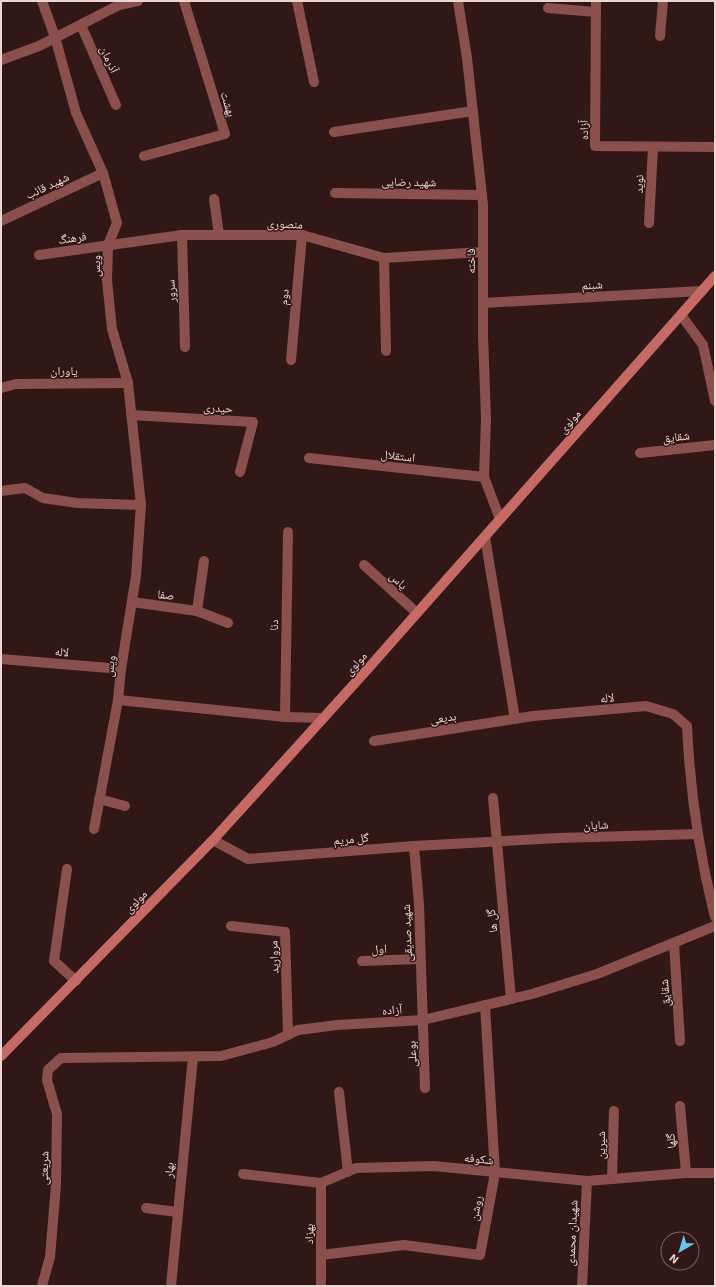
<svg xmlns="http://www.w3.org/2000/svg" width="716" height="1287" font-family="'Exo 2','Noto Naskh Arabic',sans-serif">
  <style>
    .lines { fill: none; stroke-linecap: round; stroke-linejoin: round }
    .minor { stroke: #8a504d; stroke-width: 10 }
    .secondary { stroke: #c66a66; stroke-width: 10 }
    .labels { text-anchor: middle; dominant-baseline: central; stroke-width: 3; stroke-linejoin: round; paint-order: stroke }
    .street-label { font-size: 12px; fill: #ead7d5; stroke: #311715 }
  </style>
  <rect width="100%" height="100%" fill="#311715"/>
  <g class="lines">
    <g class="minor">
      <path d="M42 1 55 37 76 113 103 173 117 223 108 245 107 280 112 329 128 383 141 505 136 576 121 669 118 700 94 829"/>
      <path d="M297 1 314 82"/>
      <path d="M458 1 467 58 483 205V335L486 419 484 477 500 519"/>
      <path d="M596 1 595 146 715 147"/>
      <path d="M548 8 596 12"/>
      <path d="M81 25 116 105"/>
      <path d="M660 36 663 1"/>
      <path d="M1 60 39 46 119 5 138 1"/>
      <path d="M334 132 473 111"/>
      <path d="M144 156 225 134 184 1"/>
      <path d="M335 193 482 195"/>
      <path d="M214 199 219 235"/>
      <path d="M1 221 103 173"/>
      <path d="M649 223 653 147"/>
      <path d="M182 235 185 347"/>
      <path d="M39 255 182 235H302L384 258 483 252"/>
      <path d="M384 258 386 351"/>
      <path d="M483 303 702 291"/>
      <path d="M681 315 703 345 715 401"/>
      <path d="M291 360 302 235"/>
      <path d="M1 388 16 384 128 383"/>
      <path d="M131 415 253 422 240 472"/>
      <path d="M640 453 715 445"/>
      <path d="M309 458 484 477"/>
      <path d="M1 491 25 488 43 498 77 503 141 505"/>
      <path d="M485 537 515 719"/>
      <path d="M364 565 417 613"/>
      <path d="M132 602 197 611 204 561"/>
      <path d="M197 611 228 623"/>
      <path d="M1 659 121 669"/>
      <path d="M118 700 285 717 323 718"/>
      <path d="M285 717 288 532"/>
      <path d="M374 741 533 716 646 706 673 714 687 726C690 791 699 854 715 917"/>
      <path d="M493 798 511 999"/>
      <path d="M99 799 125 806"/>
      <path d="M213 840 248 859 414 846 559 838 697 834"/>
      <path d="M414 846 419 904 425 1088"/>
      <path d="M67 869 54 961 76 981"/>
      <path d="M231 926 285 932 288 1035"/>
      <path d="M674 943 680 1041"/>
      <path d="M362 961 420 959"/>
      <path d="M339 1092 348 1172"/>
      <path d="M680 1106 686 1173"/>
      <path d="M243 1174 321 1183 356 1168 434 1166 587 1181 686 1173H715"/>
      <path d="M612 1179 614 1111"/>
      <path d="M146 1208 177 1212"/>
      <path d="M321 1255 404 1245 480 1255 495 1173 485 1005"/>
      <path d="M42 1286 50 1257 56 1185 57 1114 47 1080 48 1070 61 1058 221 1056 273 1042 298 1030 337 1025 423 1020 532 994 597 974 715 926"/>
      <path d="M171 1286 193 1057"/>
      <path d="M321 1286V1183"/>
      <path d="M582 1286 587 1181"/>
    </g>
    <path class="secondary" d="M1 1056 213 840 365 672 715 276"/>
  </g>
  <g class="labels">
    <g class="street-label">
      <text transform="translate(110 59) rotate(66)">آذرمان</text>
      <text transform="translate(229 104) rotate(73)">بهشت</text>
      <text transform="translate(583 130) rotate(-90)">آزاده</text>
      <text transform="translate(409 181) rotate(1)">شهید رضایی</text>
      <text transform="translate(638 184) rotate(-88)">نوید</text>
      <text transform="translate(47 185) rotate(-25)">شهید قائب</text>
      <text transform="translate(285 223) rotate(2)">منصوری</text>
      <text transform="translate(72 237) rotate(-8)">فرهنگ</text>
      <text transform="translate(470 261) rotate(-90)">فاخته</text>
      <text transform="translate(95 266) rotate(-89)">ویس</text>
      <text transform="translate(592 284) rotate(-3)">شبنم</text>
      <text transform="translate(170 291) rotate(-92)">سرور</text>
      <text transform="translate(283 297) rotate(-85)">دوم</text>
      <text x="64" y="370">یاوران</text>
      <text transform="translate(218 407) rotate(3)">حیدری</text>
      <text transform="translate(569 421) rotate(-49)">مولوی</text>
      <text transform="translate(676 436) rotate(-7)">شقایق</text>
      <text transform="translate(398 455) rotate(6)">استقلال</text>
      <text transform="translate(399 580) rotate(43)">یاس</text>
      <text transform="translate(166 594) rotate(7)">صفا</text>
      <text transform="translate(273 625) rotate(-89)">دنا</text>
      <text transform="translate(62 651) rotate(5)">لاله</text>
      <text transform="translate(355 663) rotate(-48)">مولوی</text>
      <text transform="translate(109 666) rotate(-82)">ویس</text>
      <text transform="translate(607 697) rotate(-6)">لاله</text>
      <text transform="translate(443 717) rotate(-9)">بدیعی</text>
      <text transform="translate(596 824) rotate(-2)">شایان</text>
      <text transform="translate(351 838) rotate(-5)">گل مریم</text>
      <text transform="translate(135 901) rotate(-46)">مولوی</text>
      <text transform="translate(491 921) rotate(-96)">گل ها</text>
      <text transform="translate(406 933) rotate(-92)">شهید صدیقی</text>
      <text transform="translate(379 948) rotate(-3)">اول</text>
      <text transform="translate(273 957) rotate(-92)">مروارید</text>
      <text transform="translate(664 993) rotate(-94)">شقایق</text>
      <text transform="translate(392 1009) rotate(-4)">آزاده</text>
      <text transform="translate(411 1054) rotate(-92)">بوعلی</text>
      <text transform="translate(670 1141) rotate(-95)">گلها</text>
      <text transform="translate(600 1145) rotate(-89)">شیرین</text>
      <text transform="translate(479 1158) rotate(6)">شکوفه</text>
      <text transform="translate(43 1168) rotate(-88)">شریعتی</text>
      <text transform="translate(168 1170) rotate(-84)">بهار</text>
      <text transform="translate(475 1208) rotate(-80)">روشن</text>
      <text transform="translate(571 1233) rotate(-87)">شهیدان محمدی</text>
      <text transform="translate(308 1234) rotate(-90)">بهزاد</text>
    </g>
  </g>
  <rect width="716" height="1287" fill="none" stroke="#ead7d5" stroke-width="4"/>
  <g transform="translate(680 1251) rotate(218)"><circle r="19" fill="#311715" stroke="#7b6462"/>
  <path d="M0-3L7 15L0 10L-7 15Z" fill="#6bc3f2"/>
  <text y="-6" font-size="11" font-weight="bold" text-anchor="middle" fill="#ead7d5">N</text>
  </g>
</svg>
